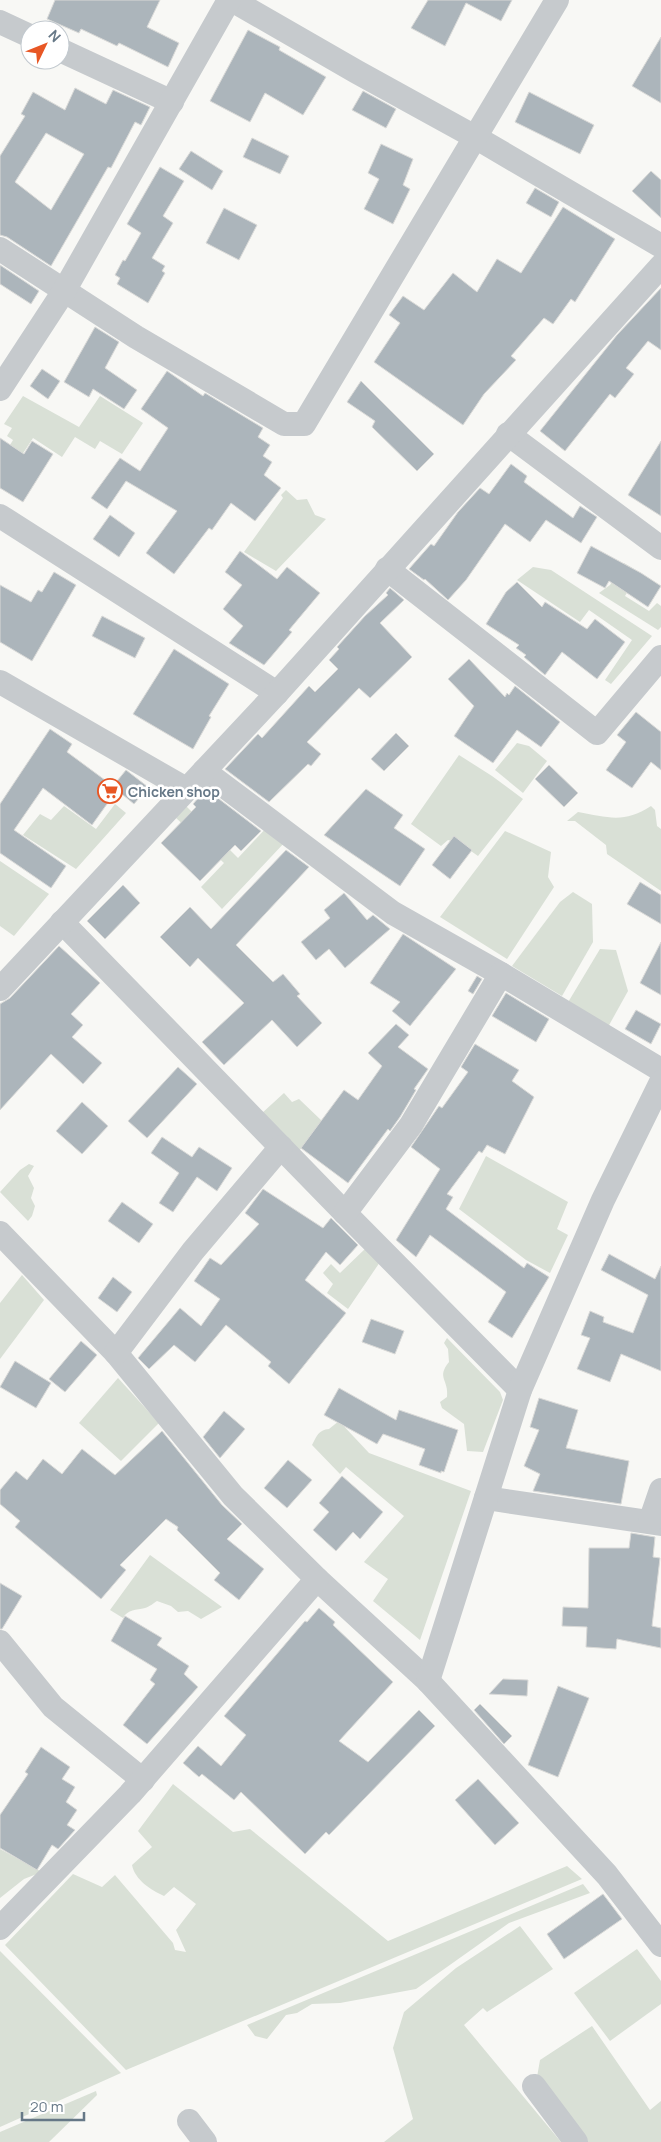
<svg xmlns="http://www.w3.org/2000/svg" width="661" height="2142" font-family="Manrope,sans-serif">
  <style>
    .green { fill: #d9e0d6 }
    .building { fill: #acb5bb; stroke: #dadad8; fill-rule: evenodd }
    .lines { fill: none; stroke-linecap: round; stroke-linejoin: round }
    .street { stroke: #c6cacd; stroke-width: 24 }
    .labels { text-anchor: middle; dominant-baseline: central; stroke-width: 5; stroke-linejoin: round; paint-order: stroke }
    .poi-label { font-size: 14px; font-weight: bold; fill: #667887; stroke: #fff; text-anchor: start }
  </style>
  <rect width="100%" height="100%" fill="#f8f8f5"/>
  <g class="green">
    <path d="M23 396 79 427 100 396 143 423 122 454 100 441 95 449 75 437 62 457 33 438 1 487 0 462 13 440 7 436 12 428 4 424Z"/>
    <path d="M286 490 297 500 307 499 315 515 326 519 276 571 244 552 283 498 281 495Z"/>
    <path d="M624 563 639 572 625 596 649 611 657 603 661 606V627L658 630 599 593 610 585Z"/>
    <path d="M533 567 551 570 652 636 611 684 605 680 632 640 589 610 580 622 517 580Z"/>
    <path d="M517 743 529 746 547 761 523 793 495 770Z"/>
    <path d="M459 755 492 776 523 799 478 856 461 844 448 840 441 846 411 824Z"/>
    <path d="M115 804 126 813 76 869 23 835 40 814 51 820 64 806 96 829Z"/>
    <path d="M186 806 238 858 268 826 286 841 222 909 201 887 224 863 175 817Z"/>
    <path d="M651 806 655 810 657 826 661 829V891L607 854 606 845 575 821H567L578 812C607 817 624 824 651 806Z"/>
    <path d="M505 831 551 852 548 877 554 887 507 959 440 917Z"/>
    <path d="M0 861 49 894 14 936 0 926Z"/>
    <path d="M573 892 592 904 593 942 562 996 512 966 560 902Z"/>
    <path d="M600 949 616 950 628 991 608 1027 567 1004Z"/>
    <path d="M284 1093 292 1102 299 1099 322 1121 299 1151 261 1114Z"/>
    <path d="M486 1156 568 1202 557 1229 568 1235 550 1273 526 1260 459 1209Z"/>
    <path d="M29 1164 34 1166 28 1176 34 1188 31 1198 35 1206 32 1216 28 1221 0 1192 20 1170Z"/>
    <path d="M366 1248 380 1262 348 1309 327 1293 333 1284 323 1273 331 1264 340 1273Z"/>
    <path d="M22 1275 44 1300 0 1359V1303Z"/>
    <path d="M447 1338 500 1392 503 1400 483 1452 467 1451 464 1424 442 1408 440 1402 447 1397C449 1379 436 1378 449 1362L448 1349 444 1343Z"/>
    <path d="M118 1378 159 1423 121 1461 79 1423Z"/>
    <path d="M339 1421 369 1453 471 1491 420 1640 373 1601 388 1579 364 1562 404 1516 346 1467 340 1474 312 1445C317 1436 318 1430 329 1429Z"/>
    <path d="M150 1555 222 1607 201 1619 188 1611 178 1612 171 1606 157 1601C154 1603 149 1607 145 1608 136 1610 128 1609 123 1618L110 1610Z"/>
    <path d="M173 1784 233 1832 250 1829 388 1941 567 1866 582 1879 126 2070 5 1945 73 1874 102 1887 115 1875 173 1943 175 1950 186 1952 176 1930 196 1904 174 1887 164 1896C151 1890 135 1880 132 1865L152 1847 138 1831Z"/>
    <path d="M0 1849 42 1872 24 1879 0 1898Z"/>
    <path d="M583 1884 590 1893 509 1923 416 1989 340 2003 312 2004 297 2013 286 2015 267 2039 255 2036 247 2025Z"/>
    <path d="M520 1926 553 1969 487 2012 483 2008 464 2025 561 2142H384L413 2119 393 2048 404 2012 456 1968Z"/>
    <path d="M637 1949 661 1981V2004L610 2041 574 1993Z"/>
    <path d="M0 1951 121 2073 0 2127Z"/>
    <path d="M592 2026 650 2110 661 2101V2142H585L537 2077 540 2060Z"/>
    <path d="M96 2091 97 2095 49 2142H0V2132Z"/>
  </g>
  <g class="building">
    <path d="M55 0H160L147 27 179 43 168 67 119 43 117 46 81 29 79 33 47 19Z"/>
    <path d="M428 0H512L501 21 466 3 445 46 411 28Z"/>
    <path d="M248 30 280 47 279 50 326 77 303 115 265 93 250 122 210 101Z"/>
    <path d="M661 37V103L632 86Z"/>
    <path d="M75 88 106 104 113 90 150 107 141 125 135 122 111 168 108 167 51 266 7 237 0 235V156L25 116 21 114 33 92 65 110ZM46 133 84 154 51 210 15 182Z"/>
    <path d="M363 91 396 109 386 128 352 110Z"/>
    <path d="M529 92 594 125 580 154 515 122Z"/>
    <path d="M252 138 289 156 280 174 243 157Z"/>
    <path d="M381 144 413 159 403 185 410 189 393 224 364 209 379 179 368 173Z"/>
    <path d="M191 151 223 171 212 190 179 169Z"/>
    <path d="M160 167 184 181 163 216 173 223 152 258 165 266 162 271 165 273 148 303 117 284 120 278 115 275 123 260 125 261 141 233 127 224Z"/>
    <path d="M651 171 661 180V218L632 191Z"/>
    <path d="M535 188 559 202 551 217 526 203Z"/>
    <path d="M563 207 615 239 575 302 571 299 553 324 544 318 511 356 516 360 484 394 463 425 374 362 400 323 389 315 403 296 424 310 453 273 477 292 497 259 521 273Z"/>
    <path d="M224 208 257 225 239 260 206 243Z"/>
    <path d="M0 265 39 291 31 304 0 284Z"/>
    <path d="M661 288V350L648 341 626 368 634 374 615 398 610 394 565 451 540 431 617 335Z"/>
    <path d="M95 327 119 342 105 368 137 390 124 409 93 389 89 397 64 382Z"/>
    <path d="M42 369 60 381 48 399 30 386Z"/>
    <path d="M167 371 203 396 205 393 263 428 258 437 270 445 263 456 272 462 264 475 281 488 255 521 231 503 212 530 209 528 174 574 146 553 177 511 126 481 107 509 91 498 120 458 140 471 168 428 141 409Z"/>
    <path d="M361 381 434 454 417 471 372 427 375 421 347 402Z"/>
    <path d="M0 438 24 454 32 441 53 454 23 502 0 488Z"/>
    <path d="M661 441V516L628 495Z"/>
    <path d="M511 464 527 476 524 482 573 518 580 506 597 517 581 543 546 520 530 542 505 524 466 580 448 600 425 579 424 580 409 569 431 544 434 546 458 512 480 488 489 494Z"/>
    <path d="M110 515 135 533 119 557 93 539Z"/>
    <path d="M591 546 641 573 661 586 648 607 609 581 605 588 577 573Z"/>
    <path d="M240 551 277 579 287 567 320 593 289 630 292 632 264 665 229 643 243 626 223 609 242 585 225 572Z"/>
    <path d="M54 572 76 585 32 661 0 642V585L31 602 38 590 42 592Z"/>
    <path d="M517 582 542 607 545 602 587 629 595 619 625 642 597 679 562 652 545 675 524 657 526 655 516 648 519 645 486 624 506 592Z"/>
    <path d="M390 588 404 600 380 623 412 657 370 698 359 688 307 742 321 754 311 766 308 764 269 802 225 769 258 734 262 738 309 686 315 692 338 669 329 660 339 649 337 647 365 616 388 595 386 593Z"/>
    <path d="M102 616 145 638 135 658 92 636Z"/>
    <path d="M174 649 229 684 209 716 211 717 193 749 133 714Z"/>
    <path d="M469 659 505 697 507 693 509 695 515 686 560 722 541 747 517 730 493 763 454 736 474 706 448 679Z"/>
    <path d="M636 712 661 732V770L651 762 632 788 606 770 626 742 617 735Z"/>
    <path d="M50 729 72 744 67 752 113 786 126 770 148 787 134 804 117 790 92 825 43 788 14 830 66 866 51 888 0 853V804Z"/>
    <path d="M396 733 409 746 384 771 371 759Z"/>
    <path d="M549 765 578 793 564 807 535 779Z"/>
    <path d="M206 789 261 831 241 851 235 845 200 881 161 843 196 807 193 804Z"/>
    <path d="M366 789 403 815 394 828 425 849 400 886 324 835Z"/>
    <path d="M454 836 472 850 450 879 432 865Z"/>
    <path d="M286 850 309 867 236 945 273 982 283 974 300 994 297 996 322 1023 297 1047 272 1020 224 1065 202 1042 244 1003 198 958 190 967 160 937 190 907 211 929Z"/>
    <path d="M640 882 661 895V924L627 904Z"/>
    <path d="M123 885 140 903 105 939 87 921Z"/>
    <path d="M344 893 367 920 373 915 390 929 345 968 329 949 316 960 301 942 330 918 324 910Z"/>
    <path d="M403 934 456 969 410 1026 392 1011 400 1002 370 983Z"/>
    <path d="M661 942V995L640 983Z"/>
    <path d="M59 946 100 983 71 1014 83 1025 72 1037 102 1063 83 1084 51 1054 0 1110V1004L10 998Z"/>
    <path d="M477 976 482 979 473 994 468 991Z"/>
    <path d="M506 993 549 1019 536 1042 492 1016Z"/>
    <path d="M636 1010 661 1024 651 1044 625 1029Z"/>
    <path d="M396 1024 409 1035 398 1047 428 1069 414 1089 416 1090 400 1117 390 1131 388 1129 348 1183 301 1148 344 1090 358 1100 382 1066 368 1053Z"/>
    <path d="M475 1044 519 1070 512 1081 534 1097 505 1154 487 1145 482 1153 479 1151 447 1194 453 1197 446 1209 524 1268 527 1263 549 1277 512 1338 488 1322 506 1292 430 1235 416 1257 396 1240 440 1169 411 1147 439 1106 442 1108 468 1072 461 1067Z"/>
    <path d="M178 1067 197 1084 147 1138 128 1121Z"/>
    <path d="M82 1102 108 1126 82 1154 56 1131Z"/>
    <path d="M162 1137 192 1157 199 1147 232 1168 217 1191 197 1177 173 1212 159 1203 179 1173 151 1153Z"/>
    <path d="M263 1189 323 1228 331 1218 358 1245 340 1265 326 1252 305 1280 346 1313 289 1384 268 1366 271 1362 226 1325 195 1362 174 1345 149 1369 138 1358 180 1308 201 1326 220 1299 194 1281 210 1258 221 1265 259 1224 245 1213Z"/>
    <path d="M122 1202 153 1224 139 1243 108 1221Z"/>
    <path d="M609 1254 655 1279 661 1266V1371L621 1354 610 1382 577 1369 590 1338 581 1335 590 1311 604 1317 603 1322 633 1333 648 1295 601 1270Z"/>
    <path d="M113 1277 132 1292 117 1312 98 1298Z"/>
    <path d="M371 1319 404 1331 395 1354 362 1342Z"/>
    <path d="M81 1341 97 1355 65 1392 49 1379Z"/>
    <path d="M15 1361 51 1383 36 1408 0 1387Z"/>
    <path d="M339 1388 396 1420 399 1410 458 1430 444 1472 441 1471V1473L419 1465 425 1449 383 1434 377 1444 324 1415Z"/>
    <path d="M539 1398 578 1410 566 1448 629 1461 621 1504 533 1491 540 1474 524 1466 539 1430 530 1427Z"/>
    <path d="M224 1411 245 1429 220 1458 203 1437Z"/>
    <path d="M162 1431 222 1505 242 1524 227 1539 264 1569 239 1600 214 1580 220 1573 177 1530 178 1527 166 1519 120 1565 126 1570 101 1599 15 1527 20 1521 0 1504V1490L16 1471 27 1480 43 1459 62 1474 82 1449 115 1475Z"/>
    <path d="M288 1460 312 1480 287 1508 264 1488Z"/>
    <path d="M342 1476 383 1512 360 1539 353 1532 336 1551 313 1530 329 1512 319 1503Z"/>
    <path d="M631 1533 655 1537 653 1557 660 1558 652 1626 661 1628V1648L617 1639 616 1649 586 1647 587 1627 562 1626 563 1607 588 1608 589 1548H629Z"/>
    <path d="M0 1583 22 1596 2 1629H0Z"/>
    <path d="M319 1608 335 1622 333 1625 393 1682 339 1741 368 1762 419 1710 435 1726 329 1835 326 1832 305 1854 241 1792 234 1800 202 1774 199 1777 183 1763 198 1746 221 1766 246 1735 224 1716 305 1621 307 1622Z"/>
    <path d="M125 1616 162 1638 157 1645 189 1666 184 1674 198 1687 147 1744 123 1725 155 1684 150 1680 157 1669 111 1641Z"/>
    <path d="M503 1679 528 1680 527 1696 489 1694Z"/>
    <path d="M558 1686 589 1698 558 1777 528 1765Z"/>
    <path d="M480 1704 512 1736 504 1744 474 1710Z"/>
    <path d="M41 1747 70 1767 62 1779 75 1787 66 1802 77 1810 67 1825 75 1830 58 1849 52 1845 37 1870 0 1848V1815L28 1774 25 1772Z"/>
    <path d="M478 1779 519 1823 495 1845 455 1800Z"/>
    <path d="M603 1894 622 1919 564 1959 547 1934Z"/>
  </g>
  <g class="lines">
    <g class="street">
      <path d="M232 0 357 72 475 137 661 246"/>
      <path d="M0 22 30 36"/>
      <path d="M60 50 172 102"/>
      <path d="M0 249 136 337 284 424H304L557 0"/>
      <path d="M0 389 64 291 229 0"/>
      <path d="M508 434 661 548"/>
      <path d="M0 516 277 693"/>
      <path d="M387 569 597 733 661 657"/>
      <path d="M0 682 186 789"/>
      <path d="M204 771 393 913 501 974 661 1070"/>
      <path d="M62 922 345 1213 520 1390"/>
      <path d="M0 989 277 693 661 266"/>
      <path d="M345 1213 411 1125 501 974"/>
      <path d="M0 1233 116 1353 233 1496 317 1579 428 1681 607 1875 661 1945"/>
      <path d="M116 1353 193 1251 281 1147"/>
      <path d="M486 1498 661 1524"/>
      <path d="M650 1522 661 1490"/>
      <path d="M0 1642 53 1707 143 1780"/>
      <path d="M428 1681 520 1390 603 1200 661 1082"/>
      <path d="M0 1928 130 1794 317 1579"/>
      <path d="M534 2086 576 2142"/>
      <path d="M189 2121 205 2142"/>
    </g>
  </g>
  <defs>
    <symbol id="supermarket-ring" viewBox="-11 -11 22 22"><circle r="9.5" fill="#fff" stroke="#e85725" stroke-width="1.5"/><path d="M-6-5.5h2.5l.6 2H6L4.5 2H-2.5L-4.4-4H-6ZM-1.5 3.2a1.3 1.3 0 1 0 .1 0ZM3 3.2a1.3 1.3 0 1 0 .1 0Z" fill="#e85725"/></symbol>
  </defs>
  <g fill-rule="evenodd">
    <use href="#supermarket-ring" x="96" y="777" width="28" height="28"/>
  </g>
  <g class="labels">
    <g class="poi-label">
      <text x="128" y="791">Chicken shop</text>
    </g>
  </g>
  <g transform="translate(45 45) rotate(47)"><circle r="24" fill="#ffffff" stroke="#c2c9cf"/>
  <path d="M0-4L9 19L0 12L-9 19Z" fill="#e85725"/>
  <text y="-8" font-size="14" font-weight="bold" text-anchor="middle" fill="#667887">N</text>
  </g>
  <path d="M22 2112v8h62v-8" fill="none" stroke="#667887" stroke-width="2.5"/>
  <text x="30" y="2112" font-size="15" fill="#667887" stroke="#ffffff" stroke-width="4" paint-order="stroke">20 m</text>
</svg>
